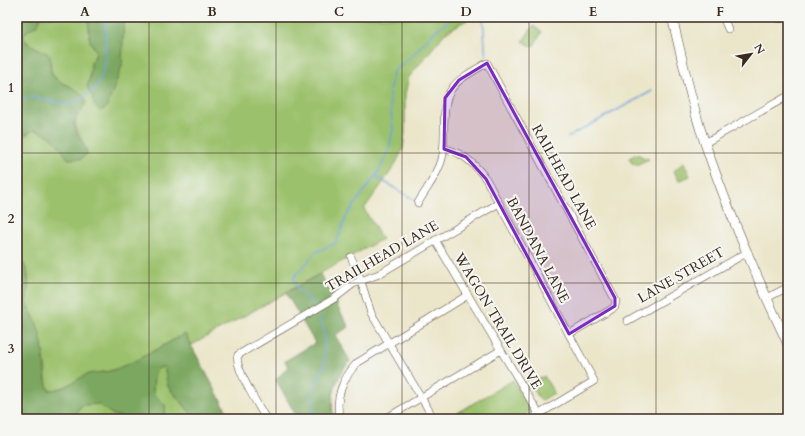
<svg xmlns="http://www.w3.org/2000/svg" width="805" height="436" font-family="Cardo,serif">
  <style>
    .green { fill: #9bc16c; stroke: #6b7645 }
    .forest { fill: #7ca760; stroke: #5c683f }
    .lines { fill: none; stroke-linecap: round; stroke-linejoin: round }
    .stream { stroke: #6ca0d8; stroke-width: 1.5 }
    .minor-casing { stroke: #554638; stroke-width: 8 }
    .major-casing { stroke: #554638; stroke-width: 10 }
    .minor { stroke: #fff; stroke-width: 7 }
    .major { stroke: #fff; stroke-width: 9 }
    .marked { fill: #7b2cbf; fill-opacity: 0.2; stroke: #7b2cbf; stroke-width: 3; stroke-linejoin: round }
    .grid { fill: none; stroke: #3b2a1e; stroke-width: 1; stroke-opacity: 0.55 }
    .labels { text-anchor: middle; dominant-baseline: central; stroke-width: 4; stroke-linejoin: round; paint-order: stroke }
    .street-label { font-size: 14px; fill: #3b2a1e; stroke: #f6f6f2 }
    .neatline { fill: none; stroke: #3b2a1e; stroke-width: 1.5 }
    .grid-label { font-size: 13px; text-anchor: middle; font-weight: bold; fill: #3b2a1e }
  </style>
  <rect width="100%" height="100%" fill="#f6f6f2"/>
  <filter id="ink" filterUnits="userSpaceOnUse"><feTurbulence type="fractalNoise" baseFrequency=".025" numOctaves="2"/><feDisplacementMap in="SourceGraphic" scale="8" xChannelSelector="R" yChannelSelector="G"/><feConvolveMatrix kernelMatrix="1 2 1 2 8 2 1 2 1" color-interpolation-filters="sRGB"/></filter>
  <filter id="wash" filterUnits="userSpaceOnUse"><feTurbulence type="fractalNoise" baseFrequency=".012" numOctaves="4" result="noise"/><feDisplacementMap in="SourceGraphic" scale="16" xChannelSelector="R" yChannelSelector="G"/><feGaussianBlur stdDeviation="0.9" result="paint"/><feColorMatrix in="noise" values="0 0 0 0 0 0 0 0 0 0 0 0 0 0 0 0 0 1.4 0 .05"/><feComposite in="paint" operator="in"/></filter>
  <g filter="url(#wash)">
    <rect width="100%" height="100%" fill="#ebe6ca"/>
    <g class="green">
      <path d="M41 17H88L90 41 96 51 94 59 91 63 90 78 88 83V90L92 96 93 100 105 109 113 88 122 44 124 17H472L446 32 409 77 405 94V133L403 149 394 167 364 209 382 239 192 345 185 334C160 346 136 363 110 371 102 373 93 372 86 375 73 381 65 390 49 390 44 381 47 372 45 363 41 342 37 322 26 303 29 287 32 268 17 257V182L21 181C23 171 19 169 17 160 14 145 21 137 34 130 51 134 70 146 87 154 84 135 65 128 83 109L76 90C64 84 48 79 51 63L23 38C26 28 38 27 41 17Z"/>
      <path d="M533 26 542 32 533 47 523 41Z"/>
      <path d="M636 154 649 159 636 165 632 163 629 158Z"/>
      <path d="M684 162 690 176 679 181 674 171Z"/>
      <path d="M164 367 168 387 196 419H166L165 405 153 393 154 375 158 368Z"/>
      <path d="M544 376 554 393 541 401 530 384Z"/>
      <path d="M513 380 531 411 518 419H447Z"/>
      <path d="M99 404 114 416H120L121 419H74L77 411 82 405Z"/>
    </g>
    <g class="forest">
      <path d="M17 17H41L37 25 25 32 23 38 26 42 50 55C51 62 49 70 53 76 62 87 84 87 86 103 83 108 77 113 75 119 71 132 85 142 87 154L81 159H68C58 143 52 134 34 130L24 135 17 145Z"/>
      <path d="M88 17H124L122 66 108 104 105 109 100 111 94 105 92 96 87 87 90 78 91 63 94 59 96 51 90 41Z"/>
      <path d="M17 257C32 268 29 287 26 303 34 316 40 329 42 344 45 357 43 380 49 390 65 390 73 381 86 375 93 372 103 373 110 371 136 363 161 346 185 334L231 419H196L168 386 164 367 158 368 154 375 153 393 165 405 166 419H121L120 416C111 415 106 410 99 404L82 405 77 411 74 419H17Z"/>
      <path d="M320 274 337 302V306L349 327 335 335 350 361C336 377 329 398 334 419H298L276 380 288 367 285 361 315 343 286 293Z"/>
    </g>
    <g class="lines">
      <g class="stream">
        <path d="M483 17 486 61"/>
        <path d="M17 102C33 91 47 102 64 104 71 105 77 101 84 97 113 80 105 46 105 17"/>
        <path d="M568 137 652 91"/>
        <path d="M375 176 416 201"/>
        <path d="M315 307C309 297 293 290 294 277L316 252 336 243 347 215 379 171 389 149 393 129 389 93 393 72 413 55 436 30 454 17"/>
        <path d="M314 419 312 393 324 366 325 353 324 332 317 311"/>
      </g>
    </g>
  </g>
  <g filter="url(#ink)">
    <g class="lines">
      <defs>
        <g id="minor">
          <path d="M723 17 728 29"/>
          <path d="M775 17 780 19 786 17"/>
          <path d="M705 143 788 96"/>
          <path d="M444 149C462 151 475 164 486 179L594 381 531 419"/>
          <path d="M418 203C426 189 438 175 442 159 444 151 444 141 444 132 444 88 450 84 487 63L616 301 615 306 612 309 569 334"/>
          <path d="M435 240 539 414"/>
          <path d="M351 257 359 275 371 313 434 419"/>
          <path d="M767 298 788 287"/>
          <path d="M627 321 748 252"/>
          <path d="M266 419C260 408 233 366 238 355L335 298 353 284 379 274 499 203"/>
          <path d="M340 419C334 399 343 378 357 363L468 295"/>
          <path d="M385 419 501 350"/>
        </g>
        <path id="major" d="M672 17C681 54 689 92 700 128 723 200 756 276 788 344"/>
      </defs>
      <use href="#minor" class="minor-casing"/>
      <use href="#major" class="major-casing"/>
      <use href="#minor" class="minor"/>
      <use href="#major" class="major"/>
    </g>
  </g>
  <path class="marked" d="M487 63 615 298V306L569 334 486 179 466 157 444 149 445 98 459 80Z"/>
  <path class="grid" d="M149 17V419M276 17V419M402 17V419M529 17V419M656 17V419M17 153H788M17 283H788"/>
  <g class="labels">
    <g class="street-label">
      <text transform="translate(564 177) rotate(61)">RAILHEAD LANE</text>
      <text transform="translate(538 250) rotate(62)">BANDANA LANE</text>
      <text transform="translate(382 256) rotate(-30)">TRAILHEAD LANE</text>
      <text transform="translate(681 275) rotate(-30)">LANE STREET</text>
      <text transform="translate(498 321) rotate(59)">WAGON TRAIL DRIVE</text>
    </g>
  </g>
  <rect width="805" height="436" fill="none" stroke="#f6f6f2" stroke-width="44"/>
  <g transform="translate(751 54) rotate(59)" stroke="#f6f6f2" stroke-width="3" paint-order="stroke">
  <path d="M0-3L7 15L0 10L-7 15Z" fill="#3b2a1e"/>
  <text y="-6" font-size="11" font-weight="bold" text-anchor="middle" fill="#3b2a1e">N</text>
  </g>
  <rect x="22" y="22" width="761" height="392" class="neatline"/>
  <g class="grid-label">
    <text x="85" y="16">A</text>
    <text x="212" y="16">B</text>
    <text x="339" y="16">C</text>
    <text x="466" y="16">D</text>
    <text x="593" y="16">E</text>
    <text x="720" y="16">F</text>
    <text x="11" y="92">1</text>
    <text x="11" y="223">2</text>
    <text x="11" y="353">3</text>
  </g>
</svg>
